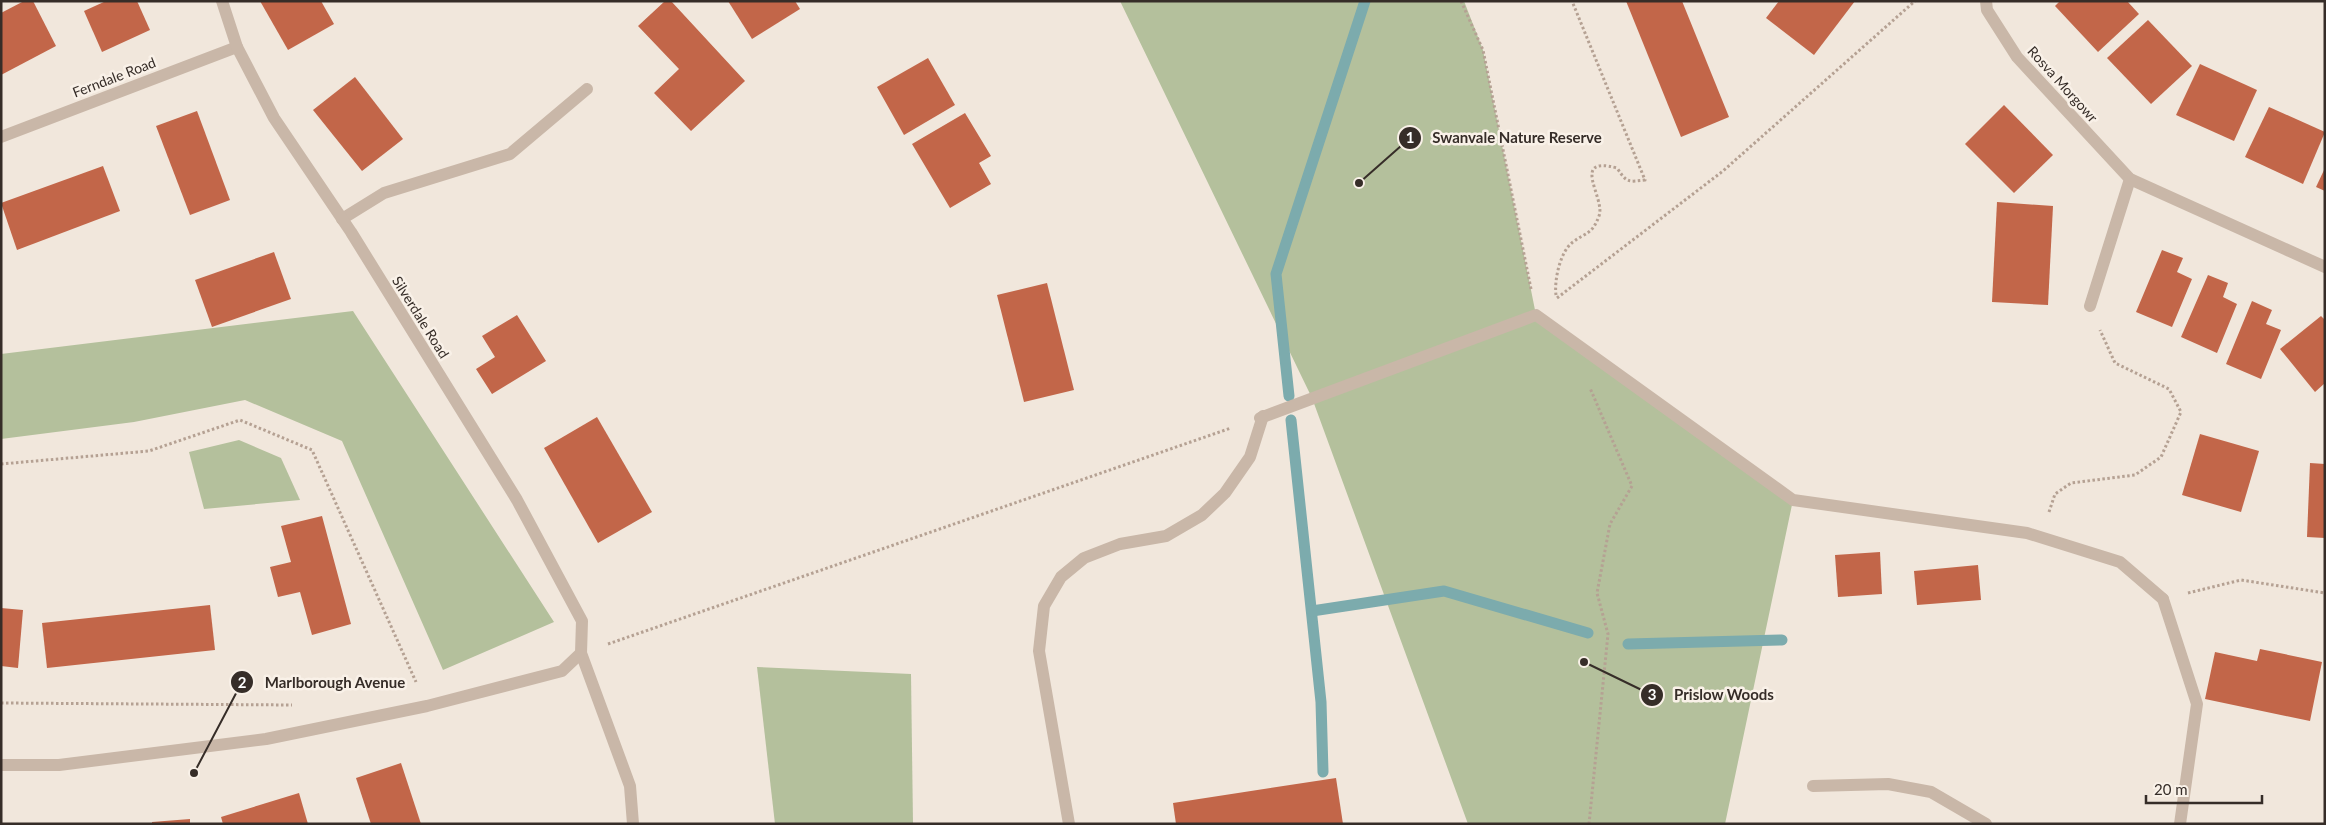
<svg xmlns="http://www.w3.org/2000/svg" width="2326" height="825" font-family="Lato,sans-serif">
  <style>
    .green { fill: #b4c09c }
    .lines { fill: none; stroke-linecap: round; stroke-linejoin: round }
    .stream { stroke: #7cabad; stroke-width: 11 }
    .building { fill: #c26649 }
    .path { stroke: #b5a193; stroke-width: 3; stroke-dasharray: 2.5 2.5; stroke-linecap: butt }
    .service { stroke: #c9b7a8; stroke-width: 12 }
    .minor { stroke: #c9b7a8; stroke-width: 12 }
    .labels { text-anchor: middle; dominant-baseline: central; stroke-width: 5; stroke-linejoin: round; paint-order: stroke }
    .street-label { font-size: 14px; fill: #362d28; stroke: #f9f1e8 }
    .leader { fill: none; stroke: #362d28; stroke-width: 2 }
    .callout-dot { fill: #362d28; stroke: #f9f1e8; stroke-width: 2 }
    .mark-label { font-size: 15px; text-anchor: middle; font-weight: bold; fill: #fff }
    .callout-label { font-size: 15px; text-anchor: middle; font-weight: bold; fill: #362d28; stroke: #f9f1e8; stroke-width: 5; stroke-linejoin: round; paint-order: stroke }
  </style>
  <rect width="100%" height="100%" fill="#f1e7dc"/>
  <g class="green">
    <path d="M1120 1H1464L1483 50 1536 315 1793 500 1725 824H1468L1312 398Z"/>
    <path d="M353 311 554 622 443 670 342 441 245 400 134 422 1 439V354Z"/>
    <path d="M239 440 281 458 300 500 204 509 189 452Z"/>
    <path d="M757 667 911 674 913 824H775Z"/>
  </g>
  <g class="lines">
    <g class="stream">
      <path d="M1289 396 1276 274 1365 1"/>
      <path d="M1291 420 1321 702 1323 772"/>
      <path d="M1312 611 1444 591 1588 633"/>
      <path d="M1628 644 1782 640"/>
    </g>
  </g>
  <g class="building">
    <path d="M24 1H33L56 46 1 75V13Z"/>
    <path d="M106 1H137L150 30 102 52 84 11Z"/>
    <path d="M260 1H321L334 24 288 50Z"/>
    <path d="M665 1H671L745 81 691 131 654 93 679 69 638 26Z"/>
    <path d="M728 1H795L800 9 752 39Z"/>
    <path d="M1626 1H1682L1729 117 1681 137Z"/>
    <path d="M1779 1H1855L1814 55 1766 18Z"/>
    <path d="M2060 1H2127L2139 14 2098 52 2055 6Z"/>
    <path d="M2148 20 2192 66 2151 104 2107 58Z"/>
    <path d="M928 58 955 105 904 135 877 87Z"/>
    <path d="M2200 64 2257 90 2234 141 2176 115Z"/>
    <path d="M355 77 403 139 362 171 313 110Z"/>
    <path d="M2004 105 2053 155 2014 193 1965 144Z"/>
    <path d="M2269 107 2325 132 2303 184 2245 157Z"/>
    <path d="M197 111 230 200 190 215 156 126Z"/>
    <path d="M965 113 991 156 979 163 991 184 950 208 912 144Z"/>
    <path d="M103 166 120 211 17 250 1 203Z"/>
    <path d="M2325 168V191L2316 187Z"/>
    <path d="M1997 202 2053 206 2048 305 1992 302Z"/>
    <path d="M2162 250 2183 258 2177 272 2192 279 2172 327 2136 312Z"/>
    <path d="M274 252 291 299 212 327 195 280Z"/>
    <path d="M2208 275 2228 283 2223 297 2237 304 2217 353 2181 337Z"/>
    <path d="M1047 283 1074 390 1024 402 997 295Z"/>
    <path d="M2252 301 2272 310 2266 324 2281 330 2261 379 2226 364Z"/>
    <path d="M517 315 546 361 492 394 476 369 495 357 482 336Z"/>
    <path d="M2321 316 2325 320V383L2315 392 2280 349Z"/>
    <path d="M597 417 652 512 598 543 544 448Z"/>
    <path d="M2200 434 2259 451 2241 512 2182 495Z"/>
    <path d="M2310 463 2325 464V538L2307 537Z"/>
    <path d="M322 516 351 624 312 635 300 592 278 597 270 567 291 562 281 526Z"/>
    <path d="M1880 552 1882 594 1838 597 1835 555Z"/>
    <path d="M1978 565 1981 600 1917 605 1914 571Z"/>
    <path d="M210 605 215 650 47 668 42 623Z"/>
    <path d="M1 608 23 610 18 668 1 666Z"/>
    <path d="M2260 649 2322 662 2310 721 2205 699 2215 652 2257 661Z"/>
    <path d="M401 763 421 824H371L356 778Z"/>
    <path d="M1336 778 1343 824H1176L1173 803Z"/>
    <path d="M299 793 308 824H223L221 817Z"/>
    <path d="M190 819V824H152V822Z"/>
  </g>
  <g class="lines">
    <g class="path">
      <path d="M1461 1 1483 50 1531 289"/>
      <path d="M1556 295C1554 281 1560 251 1573 242 1586 232 1592 235 1599 216 1606 199 1569 155 1617 168 1627 183 1628 182 1645 180L1572 1"/>
      <path d="M1557 298 1723 171 1915 1"/>
      <path d="M1 464 149 451 240 420 312 450 416 682"/>
      <path d="M2049 512 2055 494 2071 483 2135 475 2161 457 2181 412 2169 389 2115 363 2100 330"/>
      <path d="M2188 593 2241 580 2325 593"/>
      <path d="M608 644 1231 428"/>
      <path d="M1 703 292 705"/>
      <path d="M1589 824 1608 634 1597 593 1610 524 1632 486 1590 388"/>
    </g>
    <g class="service">
      <path d="M342 219 384 193 510 154 587 89"/>
      <path d="M1260 418 1536 315 1793 500 2027 533 2120 562 2163 599"/>
      <path d="M581 653 630 786 633 824"/>
      <path d="M1813 786 1888 784 1931 792 1986 824"/>
      <path d="M1069 824 1039 651 1044 606 1061 577 1084 558 1120 544 1166 536 1202 515 1225 493 1250 457 1263 416"/>
    </g>
    <g class="minor">
      <path d="M1986 1 1987 10 2017 57 2130 179 2325 267"/>
      <path d="M1 137 237 47"/>
      <path d="M2090 306 2130 179"/>
      <path d="M2163 599 2197 704 2180 824"/>
      <path d="M1 765H59L266 739 427 706 562 671 581 653 582 621 517 500 351 232 274 118 237 47 222 1"/>
    </g>
  </g>
  <g class="labels">
    <g class="street-label">
      <text transform="translate(114 77) rotate(-21)">Ferndale Road</text>
      <text transform="translate(2063 84) rotate(48)">Rosva Morgowr</text>
      <text transform="translate(421 317) rotate(58)">Silverdale Road</text>
    </g>
  </g>
  <path class="leader" d="M1359 183L1410 138M194 773L242 682M1584 662L1652 695"/>
  <g class="callout-dot">
    <circle cx="1359" cy="183" r="5"/>
    <circle cx="194" cy="773" r="5"/>
    <circle cx="1584" cy="662" r="5"/>
    <circle cx="1410" cy="138" r="12"/>
    <circle cx="242" cy="682" r="12"/>
    <circle cx="1652" cy="695" r="12"/>
  </g>
  <g class="mark-label">
    <text x="1410" y="143">1</text>
    <text x="242" y="688">2</text>
    <text x="1652" y="700">3</text>
  </g>
  <g class="callout-label">
    <text x="1517" y="143">Swanvale Nature Reserve</text>
    <text x="335" y="688">Marlborough Avenue</text>
    <text x="1724" y="700">Prislow Woods</text>
  </g>
  <rect width="2326" height="825" fill="none" stroke="#362d28" stroke-width="5"/>
  <path d="M2146 795v8h116v-8" fill="none" stroke="#362d28" stroke-width="2.5"/>
  <text x="2154" y="795" font-size="15" fill="#362d28" stroke="#f9f1e8" stroke-width="4" paint-order="stroke">20 m</text>
</svg>
